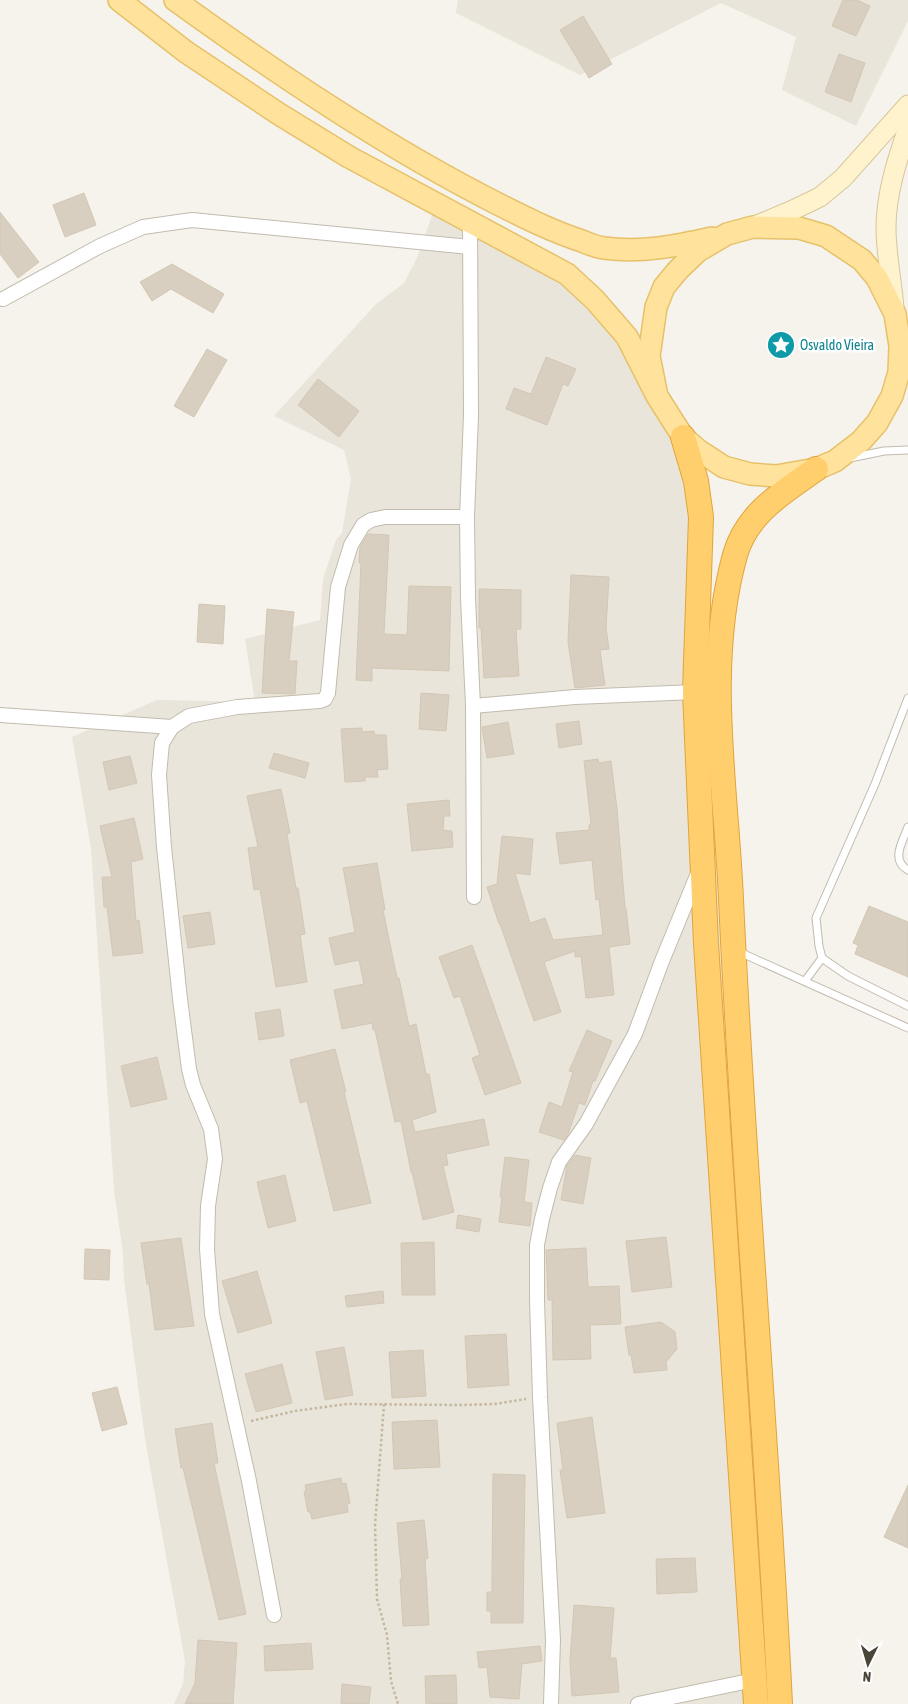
<svg xmlns="http://www.w3.org/2000/svg" width="908" height="1704" font-family="'Asap Condensed',sans-serif">
  <style>
    .residential { fill: #eae5da }
    .building { fill: #d8cfc1; stroke: #d3c7b4 }
    .lines { fill: none; stroke-linecap: round; stroke-linejoin: round }
    .lane-casing { stroke: #c2bbae; stroke-width: 9 }
    .street-casing { stroke: #c2bbae; stroke-width: 16 }
    .secondary-casing { stroke: #d6c79b; stroke-width: 21 }
    .primary-casing { stroke: #e6c16a; stroke-width: 24 }
    .highway-casing { stroke: #e0a43c; stroke-width: 26 }
    .path { stroke: #c4b79f; stroke-width: 2.5; stroke-dasharray: 2.5 2.5; stroke-linecap: butt }
    .lane { stroke: #fff; stroke-width: 7 }
    .street { stroke: #fff; stroke-width: 14 }
    .secondary { stroke: #fff3cd; stroke-width: 19 }
    .primary { stroke: #ffe39c; stroke-width: 21 }
    .highway { stroke: #ffcf6e; stroke-width: 24 }
    .labels { text-anchor: middle; dominant-baseline: central; stroke-width: 5; stroke-linejoin: round; paint-order: stroke }
    .culture-label { font-size: 14px; fill: #0d838f; stroke: #fff; text-anchor: start }
  </style>
  <rect width="100%" height="100%" fill="#f6f3ec"/>
  <g class="residential">
    <path d="M458 0H908V21L856 126 782 90 796 37 721 3 580 75 456 13Z"/>
    <path d="M436 204 567 274 638 357 696 491 760 1704H174L183 1684 185 1661 145 1439 124 1280 123 1253 114 1190 91 848 72 737 157 700 255 702 245 639 320 620 323 579 336 540 342 533 351 479 344 450 274 416 376 304 404 283 417 258Z"/>
  </g>
  <g class="building">
    <path d="M843 0H857L870 6 856 36 832 26Z"/>
    <path d="M583 16 612 64 589 78 560 30Z"/>
    <path d="M839 54 865 63 851 102 825 92Z"/>
    <path d="M84 193 96 225 65 237 53 205Z"/>
    <path d="M0 212 39 262 18 278 0 254Z"/>
    <path d="M172 264 224 294 213 313 171 289 152 301 140 282Z"/>
    <path d="M207 349 227 360 194 417 174 406Z"/>
    <path d="M546 357 576 369 568 386 563 384 547 425 506 409 514 388 531 394Z"/>
    <path d="M318 379 359 411 339 437 298 405Z"/>
    <path d="M368 534 389 535 384 634 407 635 409 586 451 587 449 671 372 668V681L356 680 361 563H359L360 547Z"/>
    <path d="M571 575 609 577 606 628 609 649 600 650 605 685 575 688 568 642Z"/>
    <path d="M479 589 521 590V629H516L519 676 484 678 481 628H479Z"/>
    <path d="M199 604 225 606 223 644 197 642Z"/>
    <path d="M267 609 294 612 289 661H297L295 694 262 693Z"/>
    <path d="M421 693 449 695 446 731 419 729Z"/>
    <path d="M579 721 582 744 559 748 556 724Z"/>
    <path d="M508 722 514 754 487 758 482 727Z"/>
    <path d="M362 728V732L374 731 375 735H386L388 769 377 770 378 777H365V781L345 782 341 729Z"/>
    <path d="M274 753 309 763 305 778 269 768Z"/>
    <path d="M130 756 137 783 109 790 103 762Z"/>
    <path d="M598 759 599 763 611 761 617 809 625 908H626L630 944 609 947 614 995 586 998 581 956 575 957V951L544 962 561 1012 534 1021 500 924H499L487 887 497 884 502 836 533 839 530 875 515 873 530 923 545 918 553 940 603 935 599 899 596 900 592 860 560 864 556 833 589 830V825L591 824 584 761Z"/>
    <path d="M281 789 290 833 287 834 296 888H298L305 934 300 935 307 982 276 987 260 889 254 890 248 848 258 847 247 796Z"/>
    <path d="M449 800 450 816H444L443 830 452 831 453 847 412 851 407 804Z"/>
    <path d="M134 818 143 859 131 862 136 921 139 920 143 953 113 956 107 907H104L102 877H112L100 826Z"/>
    <path d="M377 863 385 910H383L397 978H399L409 1026 416 1024 426 1074H429L436 1112 412 1120 415 1132 484 1119 489 1145 446 1154 448 1165 443 1166 454 1212 423 1220 412 1172H411L401 1121 395 1122 375 1030H373L372 1023 342 1029 334 990 364 984 359 960 335 965 329 938 355 932 343 868Z"/>
    <path d="M869 906 908 922V977L855 954 858 945 853 943Z"/>
    <path d="M210 912 215 944 188 948 183 916Z"/>
    <path d="M472 945 521 1083 485 1095 472 1058 480 1055 460 996 454 998 439 957Z"/>
    <path d="M280 1009 284 1036 259 1040 255 1013Z"/>
    <path d="M587 1030 612 1041 595 1081H593L585 1105 579 1103 568 1134 564 1140 539 1132 549 1102 562 1107 573 1072 569 1071Z"/>
    <path d="M335 1049 346 1092H344L371 1203 334 1211 307 1101 300 1103 290 1060Z"/>
    <path d="M157 1057 167 1099 131 1107 121 1066Z"/>
    <path d="M575 1155 591 1158 583 1204 561 1200 567 1166Z"/>
    <path d="M505 1157 529 1160 524 1202 532 1203 530 1226 499 1222 502 1197H500Z"/>
    <path d="M285 1175 296 1221 268 1228 257 1182Z"/>
    <path d="M458 1215 481 1219 479 1232 456 1228Z"/>
    <path d="M666 1237 672 1287 632 1292 626 1241Z"/>
    <path d="M181 1238 194 1326 155 1330 149 1284H147L141 1243Z"/>
    <path d="M434 1242 435 1295H402L401 1243Z"/>
    <path d="M586 1248 588 1287 619 1286 621 1324 590 1325 591 1359 553 1360 552 1300H548L546 1250Z"/>
    <path d="M85 1249 110 1250 109 1280 84 1279Z"/>
    <path d="M257 1271 272 1323 238 1333 222 1281Z"/>
    <path d="M383 1291 384 1303 347 1307 345 1296Z"/>
    <path d="M661 1322 675 1332 677 1349 666 1362 667 1370 634 1373 631 1355H629L625 1327Z"/>
    <path d="M506 1334 509 1385 468 1388 465 1336Z"/>
    <path d="M344 1347 353 1395 325 1400 316 1352Z"/>
    <path d="M423 1350 426 1396 392 1398 389 1352Z"/>
    <path d="M282 1364 292 1403 256 1412 245 1374Z"/>
    <path d="M117 1387 127 1424 102 1431 92 1393Z"/>
    <path d="M592 1417 605 1513 567 1518 560 1470H563L557 1423Z"/>
    <path d="M437 1420 440 1467 394 1469 392 1422Z"/>
    <path d="M212 1423 218 1463H214L246 1614 219 1620 183 1468H181L175 1429Z"/>
    <path d="M493 1474 525 1475 523 1623H491V1611H487V1592H492V1580Z"/>
    <path d="M341 1478 342 1484 346 1483 350 1503 347 1504 348 1512 312 1519 310 1512H308L304 1492 306 1491 305 1485Z"/>
    <path d="M908 1485V1548L884 1537Z"/>
    <path d="M424 1520 428 1558 425 1559 429 1625 403 1626 400 1579H402L397 1523Z"/>
    <path d="M695 1558 697 1592 657 1594 656 1559Z"/>
    <path d="M574 1605 614 1608 610 1658H616L619 1692 572 1696 570 1661Z"/>
    <path d="M198 1640 237 1643 233 1704H185L195 1683Z"/>
    <path d="M311 1643 313 1669 265 1671 264 1646Z"/>
    <path d="M540 1646 542 1661 522 1664 519 1699 490 1697 487 1667 479 1668 477 1652Z"/>
    <path d="M456 1675 457 1704H426L425 1676Z"/>
    <path d="M342 1684 371 1687 369 1704H341Z"/>
  </g>
  <g class="lines">
    <defs>
      <g id="lane">
        <path d="M850 458 884 451 908 450"/>
        <path d="M908 698 875 784 816 918 819 946 822 958 848 976 908 1006"/>
        <path d="M908 827C903 841 890 860 908 870"/>
        <path d="M738 950 746 955 908 1028"/>
        <path d="M805 981 822 958"/>
      </g>
      <g id="street">
        <path d="M470 220 471 415 467 517 468 598 473 706 474 897"/>
        <path d="M3 299 100 246 143 227 192 220 470 247"/>
        <path d="M473 706 575 697 695 692"/>
        <path d="M0 715 172 727"/>
        <path d="M274 1615 249 1481 212 1314 207 1249 208 1206 215 1159 211 1129 193 1085 189 1069 180 999 164 847 159 775 162 743 172 727 189 716 237 707 320 701 325 699 328 693 338 587 351 545 363 525 371 520 385 517H467"/>
        <path d="M551 1704 553 1640 540 1397 537 1300V1245L542 1219 550 1188 559 1162 586 1124 635 1034 662 961 699 871"/>
        <path d="M638 1704 754 1680"/>
      </g>
      <g id="secondary">
        <path d="M755 226 793 210 820 197 843 178 908 105"/>
        <path d="M894 308C892 282 886 254 886 228 886 194 897 160 908 128"/>
      </g>
      <g id="primary">
        <path d="M119 0 186 52 279 114 349 157 567 274 595 300 627 337 657 396 683 437 698 450 724 467 750 474 776 476 816 469 835 461 861 441 877 423 892 396 899 372 900 346 895 314 877 278 862 260 826 236 799 228 753 227 727 234 698 251 678 270 664 287 656 307 649 356 657 396"/>
        <path d="M175 0C279 75 387 148 502 206 528 219 554 232 582 241 589 244 596 247 604 248 642 253 676 246 712 238"/>
      </g>
      <g id="highway">
        <path d="M683 437 696 481 701 517 695 692 706 944 756 1704"/>
        <path d="M780 1704C767 1436 743 1168 731 899 726 785 704 667 735 555 747 513 782 493 816 469"/>
      </g>
    </defs>
    <use href="#lane" class="lane-casing"/>
    <use href="#street" class="street-casing"/>
    <use href="#secondary" class="secondary-casing"/>
    <use href="#primary" class="primary-casing"/>
    <use href="#highway" class="highway-casing"/>
    <g class="path">
      <path d="M384 1404 375 1525 377 1599 387 1635 391 1681 398 1704"/>
      <path d="M251 1421 295 1411 347 1404 461 1405 495 1404 526 1399"/>
    </g>
    <use href="#lane" class="lane"/>
    <use href="#street" class="street"/>
    <use href="#secondary" class="secondary"/>
    <use href="#primary" class="primary"/>
    <use href="#highway" class="highway"/>
  </g>
  <defs>
    <symbol id="sight-disc" viewBox="-11 -11 22 22"><circle r="9.5" fill="#0f9aa8" stroke="#fff"/><path d="M0-6L1.8-2.2L6-1.7L2.9 1.2L3.7 5.4L0 3.3L-3.7 5.4L-2.9 1.2L-6-1.7L-1.8-2.2Z" fill="#fff"/></symbol>
  </defs>
  <g fill-rule="evenodd">
    <use href="#sight-disc" x="765" y="329" width="32" height="32"/>
  </g>
  <g class="labels">
    <g class="culture-label">
      <text x="800" y="345">Osvaldo Vieira</text>
    </g>
  </g>
  <g transform="translate(868 1664) rotate(185)" stroke="#ffffff" stroke-width="4" paint-order="stroke">
  <path d="M0-4L9 19L0 12L-9 19Z" fill="#4b4439"/>
  <text y="-8" font-size="14" font-weight="bold" text-anchor="middle" fill="#4b4439">N</text>
  </g>
</svg>
